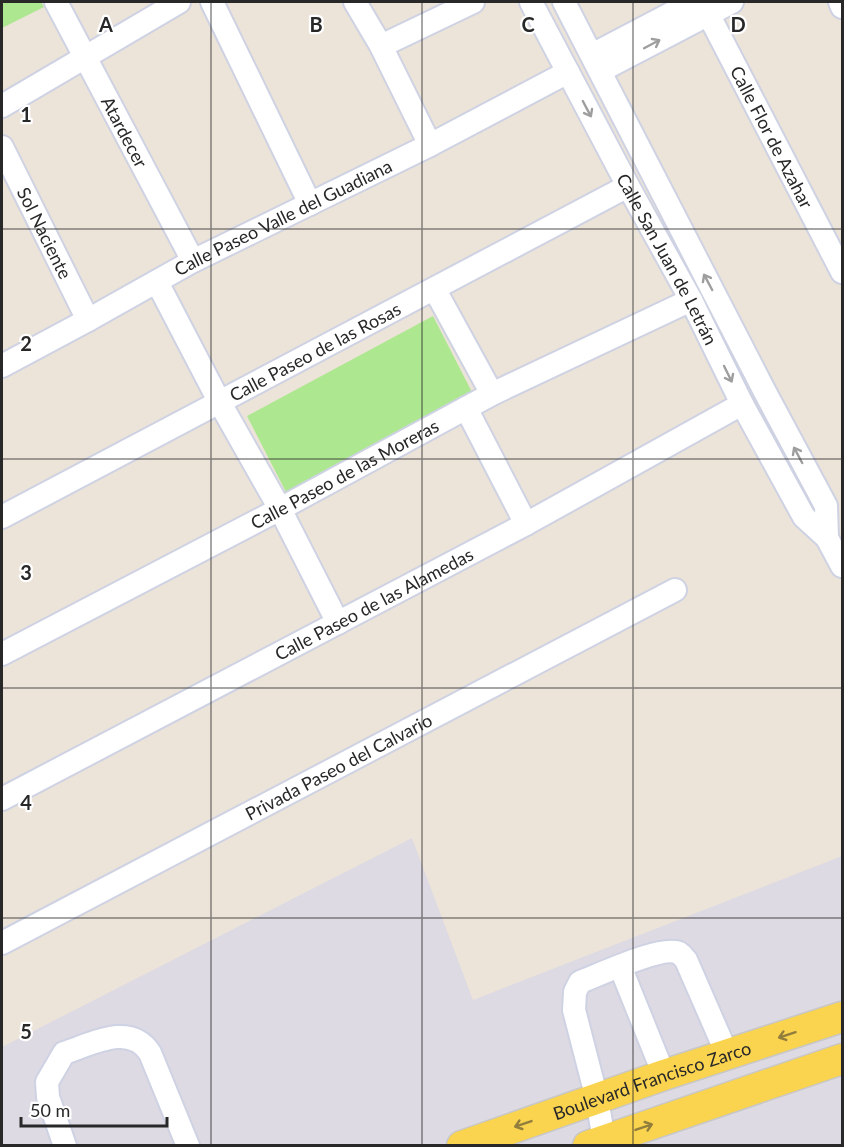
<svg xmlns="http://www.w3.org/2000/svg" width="844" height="1147" font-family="Lato,sans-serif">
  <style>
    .industrial { fill: #dddae3 }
    .grass { fill: #ade790 }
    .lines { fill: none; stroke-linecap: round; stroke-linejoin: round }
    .minor-casing { stroke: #ced2e3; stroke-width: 26 }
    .major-casing { stroke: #c7c7c7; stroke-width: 33 }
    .minor { stroke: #fff; stroke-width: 22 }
    .major { stroke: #fad34f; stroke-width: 30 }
    .oneway { stroke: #9e9e9e }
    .oneway2 { stroke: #917e3c }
    .grid { fill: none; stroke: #282828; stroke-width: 1.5; stroke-opacity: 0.55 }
    .labels { text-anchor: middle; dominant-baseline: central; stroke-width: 4.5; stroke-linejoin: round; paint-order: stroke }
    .street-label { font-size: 18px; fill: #282828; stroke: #fff }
    .grid-label { font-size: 20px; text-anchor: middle; font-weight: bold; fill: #282828; stroke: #fff; stroke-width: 4.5; stroke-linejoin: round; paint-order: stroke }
  </style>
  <rect width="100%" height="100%" fill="#ece4d8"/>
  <path class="industrial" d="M412 838 473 1000 842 856V1145L2 1146V1047Z"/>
  <g class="grass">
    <path d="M2 2H41L44 7 2 28Z"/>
    <path d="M433 316 475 398 287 494 247 416Z"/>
  </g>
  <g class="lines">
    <defs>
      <g id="minor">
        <path id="s1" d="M56 2 193 261"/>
        <path d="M212 2 310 204"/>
        <path d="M355 2 381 46 430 145"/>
        <path id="s2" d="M531 2 628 186 691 300 742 404 804 517 827 538 842 566"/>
        <path d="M564 2 765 392 826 506 827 538"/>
        <path id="s3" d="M702 2 842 272"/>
        <path d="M840 2 842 7"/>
        <path d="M381 46 473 2"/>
        <path d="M592 55 693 2"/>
        <path d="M600 71 732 2"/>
        <path d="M2 106 179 2"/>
        <path id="s4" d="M2 147 88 320"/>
        <path d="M157 282 220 403 280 509 338 623"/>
        <path d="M435 290 492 394"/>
        <path id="s5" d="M2 366 88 320 193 261 430 145 568 72"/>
        <path d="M466 408 526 524"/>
        <path id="s6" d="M2 517 628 186"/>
        <path id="s7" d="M2 654 280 509 492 394 691 300"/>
        <path id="s8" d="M2 799 526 524 742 404"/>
        <path id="s9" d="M2 943 675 590"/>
        <path d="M620 966 664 1075"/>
        <path d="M65 1146 48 1097 47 1082 64 1053C92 1044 130 1022 150 1053L188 1146"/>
        <path d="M605 1146 597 1099 574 1010 575 992 580 982C599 975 662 945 679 953 682 955 684 958 686 960L727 1054"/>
      </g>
      <g id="major">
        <path id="s10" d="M462 1146 664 1075 842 1017"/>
        <path d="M588 1146 842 1059"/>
      </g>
    </defs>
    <use href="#minor" class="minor-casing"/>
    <use href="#major" class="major-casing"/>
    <use href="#minor" class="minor"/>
    <use href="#major" class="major"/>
  </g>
  <defs><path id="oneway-shaft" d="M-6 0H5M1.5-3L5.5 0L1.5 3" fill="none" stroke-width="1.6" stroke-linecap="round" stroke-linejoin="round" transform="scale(1.5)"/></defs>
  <g class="oneway">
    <use href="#oneway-shaft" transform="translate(652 44) rotate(-28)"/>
    <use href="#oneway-shaft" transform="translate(587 109) rotate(62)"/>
    <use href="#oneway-shaft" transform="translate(708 282) rotate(-118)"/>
    <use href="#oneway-shaft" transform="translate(728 374) rotate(64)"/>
    <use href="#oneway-shaft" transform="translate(798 455) rotate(-118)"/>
  </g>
  <g class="oneway2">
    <use href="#oneway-shaft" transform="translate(787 1035) rotate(162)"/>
    <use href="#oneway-shaft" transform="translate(523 1124) rotate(161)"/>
    <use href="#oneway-shaft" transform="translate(644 1127) rotate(-19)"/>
  </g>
  <path class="grid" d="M211 2V1146M422 2V1146M633 2V1146M2 229H842M2 459H842M2 688H842M2 918H842"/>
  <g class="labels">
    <g class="street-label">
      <text stroke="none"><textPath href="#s1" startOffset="147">Atardecer</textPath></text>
      <text stroke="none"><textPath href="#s3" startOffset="152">Calle Flor de Azahar</textPath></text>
      <text stroke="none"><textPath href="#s5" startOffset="318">Calle Paseo Valle del Guadiana</textPath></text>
      <text stroke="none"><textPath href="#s4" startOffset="96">Sol Naciente</textPath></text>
      <text stroke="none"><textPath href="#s2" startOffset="291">Calle San Juan de Letrán</textPath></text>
      <text stroke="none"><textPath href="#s6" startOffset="354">Calle Paseo de las Rosas</textPath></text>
      <text stroke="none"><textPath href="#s7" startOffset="387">Calle Paseo de las Moreras</textPath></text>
      <text stroke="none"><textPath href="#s8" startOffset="420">Calle Paseo de las Alamedas</textPath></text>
      <text stroke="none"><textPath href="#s9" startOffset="380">Privada Paseo del Calvario</textPath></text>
      <text stroke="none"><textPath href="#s10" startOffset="201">Boulevard Francisco Zarco</textPath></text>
    </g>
  </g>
  <g class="grid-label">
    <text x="106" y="32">A</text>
    <text x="316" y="32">B</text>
    <text x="528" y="32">C</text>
    <text x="738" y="32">D</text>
    <text x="26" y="122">1</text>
    <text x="26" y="351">2</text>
    <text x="26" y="580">3</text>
    <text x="26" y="810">4</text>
    <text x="26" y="1039">5</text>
  </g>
  <rect width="844" height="1147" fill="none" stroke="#282828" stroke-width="6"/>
  <path d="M21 1117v9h146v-9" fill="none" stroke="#282828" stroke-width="3"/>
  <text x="30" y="1117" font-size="18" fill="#282828" stroke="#ffffff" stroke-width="4.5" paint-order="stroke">50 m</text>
</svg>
